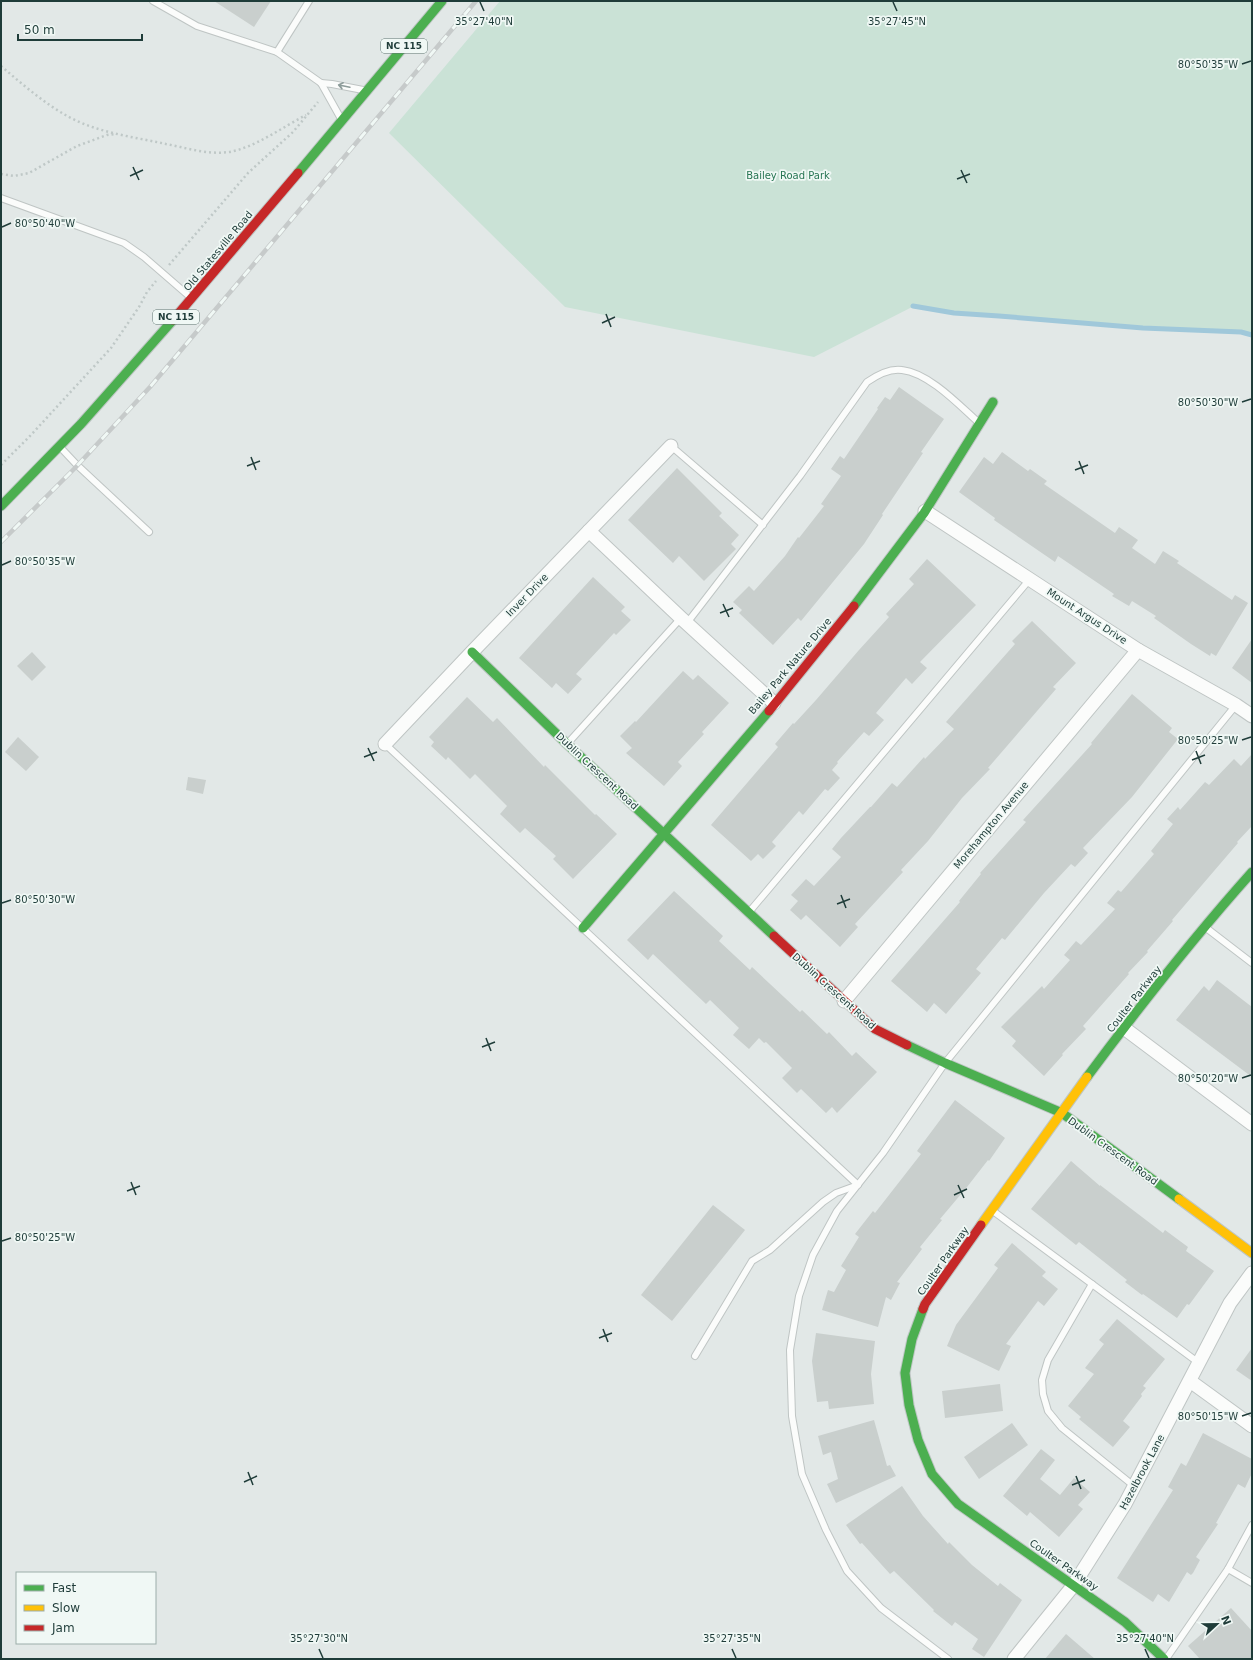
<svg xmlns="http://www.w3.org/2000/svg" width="1253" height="1660" font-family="'DejaVu Sans',sans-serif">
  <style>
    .green { fill: #cae2d6 }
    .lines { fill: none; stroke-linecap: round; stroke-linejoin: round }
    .stream { stroke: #a0c8da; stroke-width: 5 }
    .building { fill: #c9cfcd }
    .lane-casing { stroke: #bfc5c4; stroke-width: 8 }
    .street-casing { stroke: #bfc5c4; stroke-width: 15 }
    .fast-casing { stroke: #bec6c4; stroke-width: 11 }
    .slow-casing { stroke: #bec6c4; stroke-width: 11 }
    .jam-casing { stroke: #bec6c4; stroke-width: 11 }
    .path { stroke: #bfc8c7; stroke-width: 2.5; stroke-dasharray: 2 3; stroke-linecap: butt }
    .lane { stroke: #fbfcfb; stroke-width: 6 }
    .street { stroke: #fbfcfb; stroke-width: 13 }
    .fast { stroke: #4caf50; stroke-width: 9 }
    .slow { stroke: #ffc107; stroke-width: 9 }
    .jam { stroke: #c62828; stroke-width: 9 }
    .rail-casing { stroke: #c6caca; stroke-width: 4.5 }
    .rail { stroke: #f0f8f5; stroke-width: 3; stroke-dasharray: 9; stroke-linecap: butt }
    .oneway { stroke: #8d9c9a }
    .ticks { fill: none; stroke: #1f3c39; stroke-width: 1.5 }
    .labels { text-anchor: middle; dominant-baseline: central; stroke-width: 3.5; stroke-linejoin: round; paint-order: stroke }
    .shield { fill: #f0f8f5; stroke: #5e7471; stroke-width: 1 }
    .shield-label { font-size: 9px; font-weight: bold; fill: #1f3c39 }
    .park-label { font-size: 10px; fill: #277553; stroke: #f0f8f5 }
    .street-label { font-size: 10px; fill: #1f3c39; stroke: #f0f8f5 }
    .ticks-label { font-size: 10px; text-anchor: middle; fill: #1f3c39; stroke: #f0f8f5; stroke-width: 3.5; stroke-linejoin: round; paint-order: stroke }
  </style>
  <rect width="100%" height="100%" fill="#e2e8e7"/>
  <path class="green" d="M500 1H1252V335L1241 332 1143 328 999 316 954 313 914 306 814 357 565 307 389 133Z"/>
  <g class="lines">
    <path class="stream" d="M913 306 954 313 999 316 1143 328 1241 332 1252 335"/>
  </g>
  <g class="building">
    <path d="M214 1H271L254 27Z"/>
    <path d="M899 387 944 419 921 452 923 453 882 514 883 515 864 544 801 621 798 618 773 645 739 613 742 610 733 602 749 586 754 591 785 556 798 537 799 538 824 506 821 504 841 476 831 469 840 456 844 459 878 409 877 408 885 397 890 400Z"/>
    <path d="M1002 452 1028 471 1030 469 1047 481 1044 484 1115 533 1119 527 1138 540 1132 548 1155 564 1163 551 1179 561 1177 563 1232 600 1235 595 1248 603 1216 656 1211 653 1210 656 1191 644 1154 618 1156 616 1132 601 1129 606 1112 596 1114 594 1058 556 1055 562 994 520 995 518 959 492 984 457 993 464Z"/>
    <path d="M677 468 722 513 719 516 739 535 731 544 736 549 704 581 679 556 673 563 628 520Z"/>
    <path d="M927 559 976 605 920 662 927 668 912 684 906 678 876 713 884 720 869 736 864 732 837 762 838 763 832 770 840 778 828 791 825 789 803 815 799 811 772 842 776 846 763 859 758 854 751 861 711 825 778 747 775 744 793 723 794 724 816 700 859 650 889 617 886 614 914 584 909 579Z"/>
    <path d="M593 577 625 607 621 611 631 620 616 635 614 633 576 674 582 679 568 694 556 683 552 688 519 658Z"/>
    <path d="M1032 621 1076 663 1053 687 1056 689 988 768 990 769 962 798 928 841 901 870 903 872 855 924 858 927 840 947 806 915 801 920 790 910 798 901 791 895 806 879 814 886 841 857 832 849 841 838 870 807H871L892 783 897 787 924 757 925 759 954 729 946 722 1015 644 1012 641Z"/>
    <path d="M1252 639V683L1232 668Z"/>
    <path d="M32 652 46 667 32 681 17 666Z"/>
    <path d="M683 671 693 680 698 675 729 703 702 732 704 734 678 762 682 766 664 786 626 753 632 748 620 736 635 721 636 722Z"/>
    <path d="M1132 694 1172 728 1169 732 1178 739 1132 797 1083 848 1088 853 1075 867 1071 864 1044 893 1005 940 1002 938 976 969 981 973 946 1014 934 1003 927 1012 891 981 960 902 959 901 981 874 980 873 1026 822 1023 820 1092 744 1091 743Z"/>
    <path d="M467 697 493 722 497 718 544 767 545 765 595 815 596 814 617 834 573 879 553 859 556 856 525 828 520 833 500 814 507 806 475 774 470 779 448 757 446 760 431 746 434 742 429 737Z"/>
    <path d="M18 737 39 757 26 771 5 752Z"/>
    <path d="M1252 754V826L1237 842 1238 843 1172 920 1173 921 1147 951 1148 952 1128 973 1129 974 1083 1026 1086 1029 1062 1054 1063 1055 1044 1076 1012 1046 1016 1041 1001 1027 1042 986 1044 989 1070 960 1064 955 1076 941 1081 945 1115 909 1107 903 1118 890 1121 892 1154 854 1151 851 1173 824 1167 819 1178 807 1180 810 1205 782 1209 785 1234 759 1241 766Z"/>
    <path d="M188 777 206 780 203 794 186 790Z"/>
    <path d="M674 891 723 936 719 941 750 970 752 967 800 1012 802 1010 827 1034 829 1032 852 1056 856 1052 877 1072 837 1113 832 1107 826 1113 801 1089 797 1093 782 1078 792 1068 766 1042 764 1043 759 1038 749 1049 733 1035 739 1028 710 1000 706 1004 653 954 648 960 627 940Z"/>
    <path d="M1217 980 1252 1007V1077L1176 1020 1204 986 1209 991Z"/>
    <path d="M955 1100 1005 1138 989 1161 988 1160 967 1187 940 1219 942 1220 920 1247 922 1249 897 1282 900 1283 891 1300 886 1297 878 1327 822 1310 828 1290 834 1292 846 1270 841 1266 859 1237 855 1234 873 1211 875 1213 921 1154 917 1151Z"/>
    <path d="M1071 1161 1100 1186V1185L1163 1233 1165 1230 1188 1247 1186 1251 1214 1271 1189 1305 1187 1304 1177 1318 1143 1294 1142 1295 1125 1282 1127 1280 1079 1242 1076 1245 1031 1209Z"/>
    <path d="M713 1205 745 1230 672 1321 641 1295Z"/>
    <path d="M1012 1243 1046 1272 1042 1276 1058 1289 1044 1306 1038 1301 1006 1344 1011 1346 999 1371 947 1346 956 1325 998 1268 994 1265Z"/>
    <path d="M1117 1319 1165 1359 1143 1386 1146 1388 1141 1394 1142 1396 1123 1421 1130 1427 1113 1447 1079 1419 1081 1417 1068 1406 1094 1374 1085 1368 1104 1344 1099 1340Z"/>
    <path d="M816 1333 875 1341 871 1374 874 1404 829 1409 828 1401 817 1402 812 1361Z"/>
    <path d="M1252 1348V1381L1236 1370Z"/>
    <path d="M1000 1384 1003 1411 945 1418 942 1391Z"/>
    <path d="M874 1420 887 1466 890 1465 896 1476 836 1503 827 1484 838 1479 831 1452 823 1455 818 1436Z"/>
    <path d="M1012 1423 1028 1445 979 1479 964 1457Z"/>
    <path d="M1203 1433 1252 1459V1473L1245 1488 1238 1484 1216 1523 1218 1524 1196 1557 1200 1560 1193 1573 1191 1575 1187 1572 1169 1602 1158 1594 1153 1602 1117 1578 1173 1490 1168 1487 1181 1463 1186 1466Z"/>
    <path d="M1041 1449 1055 1460 1040 1479 1060 1495 1074 1478 1090 1492 1078 1505 1083 1509 1059 1537 1030 1512 1027 1516 1003 1496Z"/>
    <path d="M902 1486 923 1516 948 1544 949 1542 972 1565 998 1586 1000 1583 1022 1600 984 1657 972 1649 978 1639 955 1622 952 1626 933 1611 934 1610 894 1571 890 1574 862 1543 860 1544 846 1525Z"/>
    <path d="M1231 1608 1252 1631V1659H1200L1188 1646Z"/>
    <path d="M1066 1634 1095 1659H1045Z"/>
  </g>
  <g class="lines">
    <defs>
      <g id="lane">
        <path d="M153 1 197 26 277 52"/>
        <path d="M309 1 277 52 321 83 340 117"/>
        <path d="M321 83 332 84 363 90"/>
        <path d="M1 198 124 243 144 257 189 296"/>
        <path d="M671 446 763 525"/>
        <path d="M61 448 77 465 149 532"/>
        <path d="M687 623 800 476 867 382C877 375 889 368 902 370 929 373 959 405 978 422"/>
        <path d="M568 743 681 618"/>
        <path d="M385 744 858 1185 836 1193 823 1202 770 1250 752 1261 695 1356"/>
        <path d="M750 911 1030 579"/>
        <path d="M1205 927 1252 963"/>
        <path d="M993 1211 1199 1363"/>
        <path d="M1092 1284 1048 1360 1042 1380 1043 1394 1048 1411 1062 1428 1134 1486"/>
        <path d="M1228 1569 1252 1583"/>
        <path d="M948 1659 881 1608 847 1571 826 1530 802 1474 792 1416 790 1350 799 1296 813 1255 837 1211 883 1153 945 1063 1236 705"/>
        <path d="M1166 1659 1228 1569 1252 1525"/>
      </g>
      <g id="street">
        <path d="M925 511 1138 650 1236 705 1252 716"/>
        <path d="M589 531 681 618 774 703"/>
        <path d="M385 744 472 652 671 446"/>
        <path d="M844 1001 1138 650"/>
        <path d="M1124 1028 1252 1124"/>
        <path d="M1190 1381 1252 1426"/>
        <path d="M1014 1659 1073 1586 1125 1504 1230 1303 1252 1273"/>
      </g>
      <g id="fast">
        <path d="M298 173 442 1"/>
        <path d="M1 506 81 424 173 320"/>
        <path d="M854 606 924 513 993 402"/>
        <path d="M472 652 567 744 774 936"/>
        <path d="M583 928 769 711"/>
        <path d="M907 1045 945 1063 1062 1113 1179 1199"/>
        <path d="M1087 1077C1139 1007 1193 938 1252 872"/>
        <path d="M923 1309 912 1339 905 1373 909 1405 918 1440 932 1474 958 1504 1125 1622 1164 1659"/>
      </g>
      <g id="slow">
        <path d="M1179 1199 1252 1253"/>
        <path d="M981 1225 1087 1077"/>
      </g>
      <g id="jam">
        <path d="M173 320 298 173"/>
        <path d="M769 711 854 606"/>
        <path d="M774 936 875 1029 907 1045"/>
        <path d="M923 1309 925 1304 981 1225"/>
      </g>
    </defs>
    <use href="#lane" class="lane-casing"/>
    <use href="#street" class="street-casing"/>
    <use href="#fast" class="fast-casing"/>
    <use href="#slow" class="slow-casing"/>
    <use href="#jam" class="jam-casing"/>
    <g class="path">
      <path d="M1 66C22 84 45 104 69 117 99 133 134 137 166 144 187 148 208 155 229 152 254 148 283 127 306 115"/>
      <path d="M1 174 14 176 29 173 77 146 107 135 115 134"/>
      <path d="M169 265 248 173 293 132 318 102"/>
      <path d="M1 465 30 436 111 348 139 307 147 292 156 281"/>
    </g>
    <use href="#lane" class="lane"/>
    <use href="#street" class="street"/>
    <use href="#fast" class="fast"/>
    <use href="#slow" class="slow"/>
    <use href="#jam" class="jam"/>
    <defs>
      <path id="rail" d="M1 542 75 468 150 387 476 1"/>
    </defs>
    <use href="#rail" class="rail-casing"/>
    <use href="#rail" class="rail"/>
  </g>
  <defs><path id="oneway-shaft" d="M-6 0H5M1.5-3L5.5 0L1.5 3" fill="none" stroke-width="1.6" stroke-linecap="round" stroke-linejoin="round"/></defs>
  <use class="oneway" href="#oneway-shaft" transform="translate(344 86) rotate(-168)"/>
  <path class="ticks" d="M480 2 484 11M893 2 897 11M1242 64 1251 61M133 167 139 180M961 170 967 183M130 176 143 170M957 179 970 174M2 227 11 223M606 314 611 327M602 323 615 317M1242 402 1251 399M251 457 256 470M1079 461 1084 474M247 466 260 461M1075 470 1088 465M2 565 11 561M723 604 729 617M720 613 733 608M1242 740 1251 737M368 748 374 761M1196 751 1201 764M364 757 377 752M1192 760 1205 755M841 895 846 908M2 903 11 900M837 904 850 899M486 1038 491 1051M482 1047 495 1042M1242 1078 1251 1075M131 1182 136 1195M958 1185 964 1198M127 1191 140 1186M954 1195 967 1189M2 1241 11 1238M603 1329 608 1342M599 1338 612 1333M1242 1416 1251 1413M248 1472 253 1485M1076 1476 1081 1489M244 1482 257 1476M1072 1485 1085 1480M319 1649 323 1658M732 1649 736 1658M1145 1649 1149 1658"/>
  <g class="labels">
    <g class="shield">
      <rect x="381" y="39" width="46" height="14" rx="3"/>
      <rect x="153" y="310" width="46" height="14" rx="3"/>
    </g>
    <g class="shield-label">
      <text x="404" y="46">NC 115</text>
      <text x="176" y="317">NC 115</text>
    </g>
    <g class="park-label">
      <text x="788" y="175">Bailey Road Park</text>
    </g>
    <g class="street-label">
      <text transform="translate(218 251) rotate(-50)">Old Statesville Road</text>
      <text transform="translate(527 595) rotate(-46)">Inver Drive</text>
      <text transform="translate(1087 616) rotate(33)">Mount Argus Drive</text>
      <text transform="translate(790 666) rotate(-50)">Bailey Park Nature Drive</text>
      <text transform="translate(597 771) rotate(43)">Dublin Crescent Road</text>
      <text transform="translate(991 825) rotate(-50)">Morehampton Avenue</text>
      <text transform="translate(834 991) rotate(42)">Dublin Crescent Road</text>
      <text transform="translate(1134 999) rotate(-52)">Coulter Parkway</text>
      <text transform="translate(1113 1151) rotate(36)">Dublin Crescent Road</text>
      <text transform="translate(943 1261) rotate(-55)">Coulter Parkway</text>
      <text transform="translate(1142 1472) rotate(-62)">Hazelbrook Lane</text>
      <text transform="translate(1064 1565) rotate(35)">Coulter Parkway</text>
    </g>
  </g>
  <g class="ticks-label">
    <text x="484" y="25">35°27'40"N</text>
    <text x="897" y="25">35°27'45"N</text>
    <text x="1208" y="68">80°50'35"W</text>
    <text x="45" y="227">80°50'40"W</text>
    <text x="1208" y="406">80°50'30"W</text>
    <text x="45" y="565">80°50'35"W</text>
    <text x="1208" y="744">80°50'25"W</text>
    <text x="45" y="903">80°50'30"W</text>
    <text x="1208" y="1082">80°50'20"W</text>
    <text x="45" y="1241">80°50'25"W</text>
    <text x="1208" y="1420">80°50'15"W</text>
    <text x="319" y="1642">35°27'30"N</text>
    <text x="732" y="1642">35°27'35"N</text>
    <text x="1145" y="1642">35°27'40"N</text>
  </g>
  <rect width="1253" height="1660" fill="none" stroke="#1f3c39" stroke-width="4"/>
  <rect x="16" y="1572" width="140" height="72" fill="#f0f8f5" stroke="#9cadaa"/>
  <rect x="24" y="1585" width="20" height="6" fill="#4caf50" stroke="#9cadaa"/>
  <text x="52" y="1592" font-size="12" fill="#1f3c39">Fast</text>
  <rect x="24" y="1605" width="20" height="6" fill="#ffc107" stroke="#9cadaa"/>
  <text x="52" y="1612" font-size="12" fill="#1f3c39">Slow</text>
  <rect x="24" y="1625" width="20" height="6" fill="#c62828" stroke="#9cadaa"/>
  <text x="52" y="1632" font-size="12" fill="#1f3c39">Jam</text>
  <g transform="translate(1217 1624) rotate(68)" stroke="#f0f8f5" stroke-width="3" paint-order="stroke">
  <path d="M0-3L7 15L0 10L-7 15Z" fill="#1f3c39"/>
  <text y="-6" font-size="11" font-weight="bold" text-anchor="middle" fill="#1f3c39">N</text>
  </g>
  <path d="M18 34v6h124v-6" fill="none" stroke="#1f3c39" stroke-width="2"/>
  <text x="24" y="34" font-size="12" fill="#1f3c39" stroke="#f0f8f5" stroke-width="3" paint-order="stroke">50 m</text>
</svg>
